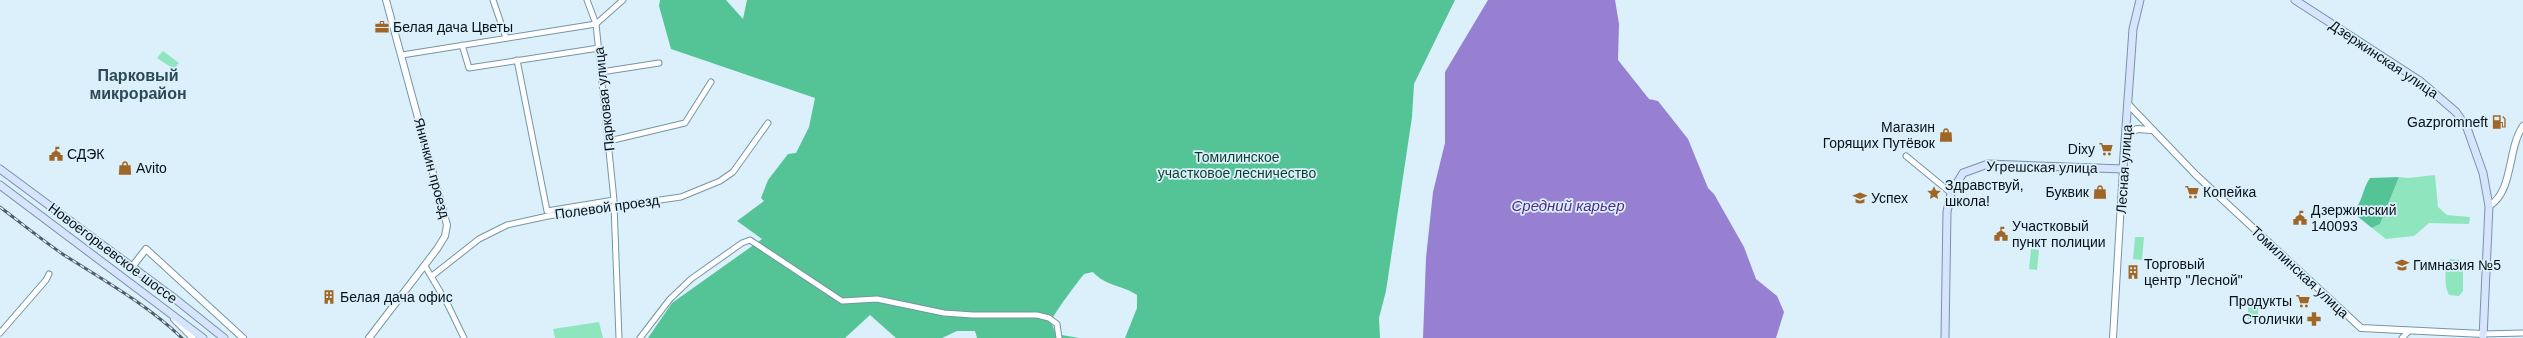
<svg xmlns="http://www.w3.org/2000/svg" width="2523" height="338" font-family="Helvetica,sans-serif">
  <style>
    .green { fill: #8fe5be }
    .forest { fill: #54c497 }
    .water { fill: #977fd1 }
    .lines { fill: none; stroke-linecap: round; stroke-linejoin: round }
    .minor-casing { stroke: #7595a5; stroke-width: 7 }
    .tertiary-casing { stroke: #7595a5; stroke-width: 8 }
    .secondary-casing { stroke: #7595a5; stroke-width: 9 }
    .minor { stroke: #fff; stroke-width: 5 }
    .tertiary { stroke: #fff; stroke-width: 6 }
    .secondary { stroke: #d7e4fd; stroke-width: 7 }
    .rail-casing { stroke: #4f5d65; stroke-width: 3 }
    .rail { stroke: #dcf0fb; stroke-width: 1.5; stroke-dasharray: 4.5; stroke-linecap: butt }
    .labels { text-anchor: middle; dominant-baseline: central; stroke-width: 3.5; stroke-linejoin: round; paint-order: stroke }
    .poi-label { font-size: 14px; fill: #061117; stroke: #dcf0fb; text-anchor: start }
    .street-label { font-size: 14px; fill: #061117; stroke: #dcf0fb }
    .park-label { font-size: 14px; fill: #0c3d2b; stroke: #dcf0fb }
    .water-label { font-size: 15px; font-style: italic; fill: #502a8b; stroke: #dcf0fb }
    .quarter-label { font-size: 16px; font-weight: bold; fill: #2c4958; stroke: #dcf0fb }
  </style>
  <rect width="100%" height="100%" fill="#dcf0fb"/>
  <g class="green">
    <path d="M163 51 179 63 174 69 157 58Z"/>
    <path d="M2435 175 2438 207 2447 215 2470 217 2469 224 2429 223 2414 236 2386 239 2372 228 2380 224 2399 177 2408 178Z"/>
    <path d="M2135 237H2144L2142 260 2133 259Z"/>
    <path d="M2031 249 2039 250 2037 270 2029 269Z"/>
    <path d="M2450 259 2460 260 2463 265V291L2459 296 2449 295C2444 286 2444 267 2450 259Z"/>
    <path d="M2248 300H2258V320L2248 319Z"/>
    <path d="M599 322 603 338H555L553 329Z"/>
  </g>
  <g class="forest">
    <path d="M660 0H726L743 19 747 0H1455L1414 84 1412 117 1386 291 1379 318 1380 338H1125L1137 308V295C1122 285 1105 286 1093 272L1084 274C1077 283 1053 314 1051 322L1056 334 1079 338H977L975 331H957L942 338H896L870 315 845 338H648L672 303 762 239 737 221 764 201 761 198 768 180 788 154 796 153 809 127 815 98 671 49 659 6Z"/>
    <path d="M2399 177 2380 224 2372 228 2352 212C2363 203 2362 189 2370 178Z"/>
  </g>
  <path class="water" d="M1488 0H1615L1619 24 1618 60 1649 99 1658 101 1688 139 1708 188 1714 194 1744 247 1756 279 1777 296 1784 312 1776 338H1423L1426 258 1433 192 1445 143V72Z"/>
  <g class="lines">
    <defs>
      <g id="minor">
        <path d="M493 0 506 38"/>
        <path d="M462 45 469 68 599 48"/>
        <path d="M402 55 596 24 623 0"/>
        <path d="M517 60 547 211 614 200 596 24 587 0"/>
        <path d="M601 72 659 63"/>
        <path d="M609 141 685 123 711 82"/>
        <path d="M1906 156 1951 193"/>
        <path d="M614 205 619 338"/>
        <path d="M425 266 448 305 464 338"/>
        <path d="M432 276 479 239 507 225 548 216 681 197 720 181 733 172 768 123"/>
        <path d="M0 333 46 280 49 274"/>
        <path d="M2483 334 2523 333"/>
        <path d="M640 338 670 299 691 279 742 243 750 240 842 301 877 299 944 313 973 315H1037L1049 318 1057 324 1059 338"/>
        <path d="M2402 338 2408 332"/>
      </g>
      <g id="tertiary">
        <path d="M2128 104 2196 175 2361 328 2483 334"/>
        <path d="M2126 135 2137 129 2151 130"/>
        <path d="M2489 206C2514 191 2507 149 2523 126"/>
        <path d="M132 267 146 249 243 338"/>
        <path d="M174 319 193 338"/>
        <path d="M369 338 437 249 445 236 447 225 386 0"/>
        <path d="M2113 338 2123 169"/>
      </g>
      <g id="secondary">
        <path d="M2295 0 2420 81 2456 112 2467 128 2483 173 2489 206 2483 338"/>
        <path d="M0 169 174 298 224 338"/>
        <path d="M0 185 203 338"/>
        <path d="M1945 338 1947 212 1951 193 1963 173 1988 164 2123 169 2133 29 2140 0"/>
      </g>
    </defs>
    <use href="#minor" class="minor-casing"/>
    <use href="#tertiary" class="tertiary-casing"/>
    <use href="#secondary" class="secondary-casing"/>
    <use href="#minor" class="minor"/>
    <use href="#tertiary" class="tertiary"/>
    <use href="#secondary" class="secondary"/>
    <defs>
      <path id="rail" d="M0 207C21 223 42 240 64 255 105 281 146 304 182 338"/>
    </defs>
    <use href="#rail" class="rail-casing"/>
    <use href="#rail" class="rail"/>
  </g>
  <defs>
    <symbol id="office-bare" viewBox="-9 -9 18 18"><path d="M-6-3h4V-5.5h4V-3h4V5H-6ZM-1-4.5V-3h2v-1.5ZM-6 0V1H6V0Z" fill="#a06625" stroke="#dcf0fb" stroke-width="2.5" paint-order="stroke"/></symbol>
    <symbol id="fuel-bare" viewBox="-9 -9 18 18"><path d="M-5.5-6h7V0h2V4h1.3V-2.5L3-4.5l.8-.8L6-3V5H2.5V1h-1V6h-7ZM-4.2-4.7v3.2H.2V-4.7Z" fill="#a06625" stroke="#dcf0fb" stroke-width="2.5" paint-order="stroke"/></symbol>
    <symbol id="shop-bare" viewBox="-9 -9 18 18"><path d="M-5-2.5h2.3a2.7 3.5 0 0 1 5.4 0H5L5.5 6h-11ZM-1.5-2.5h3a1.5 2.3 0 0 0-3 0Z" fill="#a06625" stroke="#dcf0fb" stroke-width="2.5" paint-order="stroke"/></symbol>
    <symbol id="supermarket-bare" viewBox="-9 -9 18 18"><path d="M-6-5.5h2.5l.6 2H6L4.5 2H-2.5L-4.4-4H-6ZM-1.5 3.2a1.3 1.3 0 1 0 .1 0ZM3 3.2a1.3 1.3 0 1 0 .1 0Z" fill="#a06625" stroke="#dcf0fb" stroke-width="2.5" paint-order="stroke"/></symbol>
    <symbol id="civic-bare" viewBox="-9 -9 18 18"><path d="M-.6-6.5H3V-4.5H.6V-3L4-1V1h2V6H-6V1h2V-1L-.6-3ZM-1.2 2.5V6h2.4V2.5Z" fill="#a06625" stroke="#dcf0fb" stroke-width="2.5" paint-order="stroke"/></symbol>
    <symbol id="sight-bare" viewBox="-9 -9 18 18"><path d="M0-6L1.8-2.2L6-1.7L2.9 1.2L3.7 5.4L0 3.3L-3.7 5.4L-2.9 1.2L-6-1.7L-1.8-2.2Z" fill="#a06625" stroke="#dcf0fb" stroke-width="2.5" paint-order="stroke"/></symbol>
    <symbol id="school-bare" viewBox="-9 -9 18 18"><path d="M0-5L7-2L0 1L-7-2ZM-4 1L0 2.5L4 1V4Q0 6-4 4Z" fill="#a06625" stroke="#dcf0fb" stroke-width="2.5" paint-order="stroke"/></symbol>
    <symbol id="building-bare" viewBox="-9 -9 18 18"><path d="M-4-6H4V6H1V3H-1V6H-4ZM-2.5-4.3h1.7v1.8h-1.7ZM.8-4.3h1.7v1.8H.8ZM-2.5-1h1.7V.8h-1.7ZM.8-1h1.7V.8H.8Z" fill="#a06625" stroke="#dcf0fb" stroke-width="2.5" paint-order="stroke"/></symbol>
    <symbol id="pharmacy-bare" viewBox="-9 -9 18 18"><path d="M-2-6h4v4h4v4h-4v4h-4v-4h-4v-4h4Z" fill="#a06625" stroke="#dcf0fb" stroke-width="2.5" paint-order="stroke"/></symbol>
  </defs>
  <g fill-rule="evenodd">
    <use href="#office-bare" x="372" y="17" width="20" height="20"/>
    <use href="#fuel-bare" x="2489" y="112" width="20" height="20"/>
    <use href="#shop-bare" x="1936" y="125" width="20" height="20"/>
    <use href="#supermarket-bare" x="2096" y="139" width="20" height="20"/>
    <use href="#civic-bare" x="46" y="144" width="20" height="20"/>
    <use href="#shop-bare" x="115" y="158" width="20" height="20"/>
    <use href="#shop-bare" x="2090" y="182" width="20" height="20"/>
    <use href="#supermarket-bare" x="2182" y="182" width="20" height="20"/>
    <use href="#sight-bare" x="1924" y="183" width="20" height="20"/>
    <use href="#school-bare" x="1850" y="188" width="20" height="20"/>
    <use href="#civic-bare" x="2290" y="208" width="20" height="20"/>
    <use href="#civic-bare" x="1991" y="224" width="20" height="20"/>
    <use href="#school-bare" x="2392" y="255" width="20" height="20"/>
    <use href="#building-bare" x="2123" y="262" width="20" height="20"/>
    <use href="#building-bare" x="319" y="287" width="20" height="20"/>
    <use href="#supermarket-bare" x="2293" y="291" width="20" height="20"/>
    <use href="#pharmacy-bare" x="2304" y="309" width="20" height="20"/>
  </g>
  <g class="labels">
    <g class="poi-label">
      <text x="393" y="27">Белая дача Цветы</text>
      <text x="2488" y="122" text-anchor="end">Gazpromneft</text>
      <text x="1935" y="127" text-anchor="end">Магазин<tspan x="1935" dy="16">Горящих Путёвок</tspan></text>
      <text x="2095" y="149" text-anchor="end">Dixy</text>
      <text x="67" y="154">СДЭК</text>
      <text x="136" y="168">Avito</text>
      <text x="1945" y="185">Здравствуй,<tspan x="1945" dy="16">школа!</tspan></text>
      <text x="2089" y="192" text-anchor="end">Буквик</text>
      <text x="2203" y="192">Копейка</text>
      <text x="1871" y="198">Успех</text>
      <text x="2311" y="210">Дзержинский<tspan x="2311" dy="16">140093</tspan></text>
      <text x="2012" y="226">Участковый<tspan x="2012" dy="16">пункт полиции</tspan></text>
      <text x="2144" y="264">Торговый<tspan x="2144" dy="16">центр "Лесной"</tspan></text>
      <text x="2413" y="265">Гимназия №5</text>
      <text x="340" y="297">Белая дача офис</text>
      <text x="2292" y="301" text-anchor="end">Продукты</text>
      <text x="2303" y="319" text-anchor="end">Столички</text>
    </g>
    <g class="street-label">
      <text transform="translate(2384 59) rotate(34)">Дзержинская улица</text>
      <text transform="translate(604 99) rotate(-96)">Парковая улица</text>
      <text transform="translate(2042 167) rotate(1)">Угрешская улица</text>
      <text transform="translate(432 168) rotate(75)">Яничкин проезд</text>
      <text transform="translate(2124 169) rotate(-86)">Лесная улица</text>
      <text transform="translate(607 207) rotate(-8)">Полевой проезд</text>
      <text transform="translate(113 253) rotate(37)">Новоегорьевское шоссе</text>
      <text transform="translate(2300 272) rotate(43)">Томилинская улица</text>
    </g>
    <g class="park-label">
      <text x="1237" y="157">Томилинское<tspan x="1237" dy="16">участковое лесничество</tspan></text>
    </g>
    <g class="water-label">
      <text x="1568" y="205">Средний карьер</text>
    </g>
    <g class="quarter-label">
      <text x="138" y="75">Парковый<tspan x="138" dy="18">микрорайон</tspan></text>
    </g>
  </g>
</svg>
